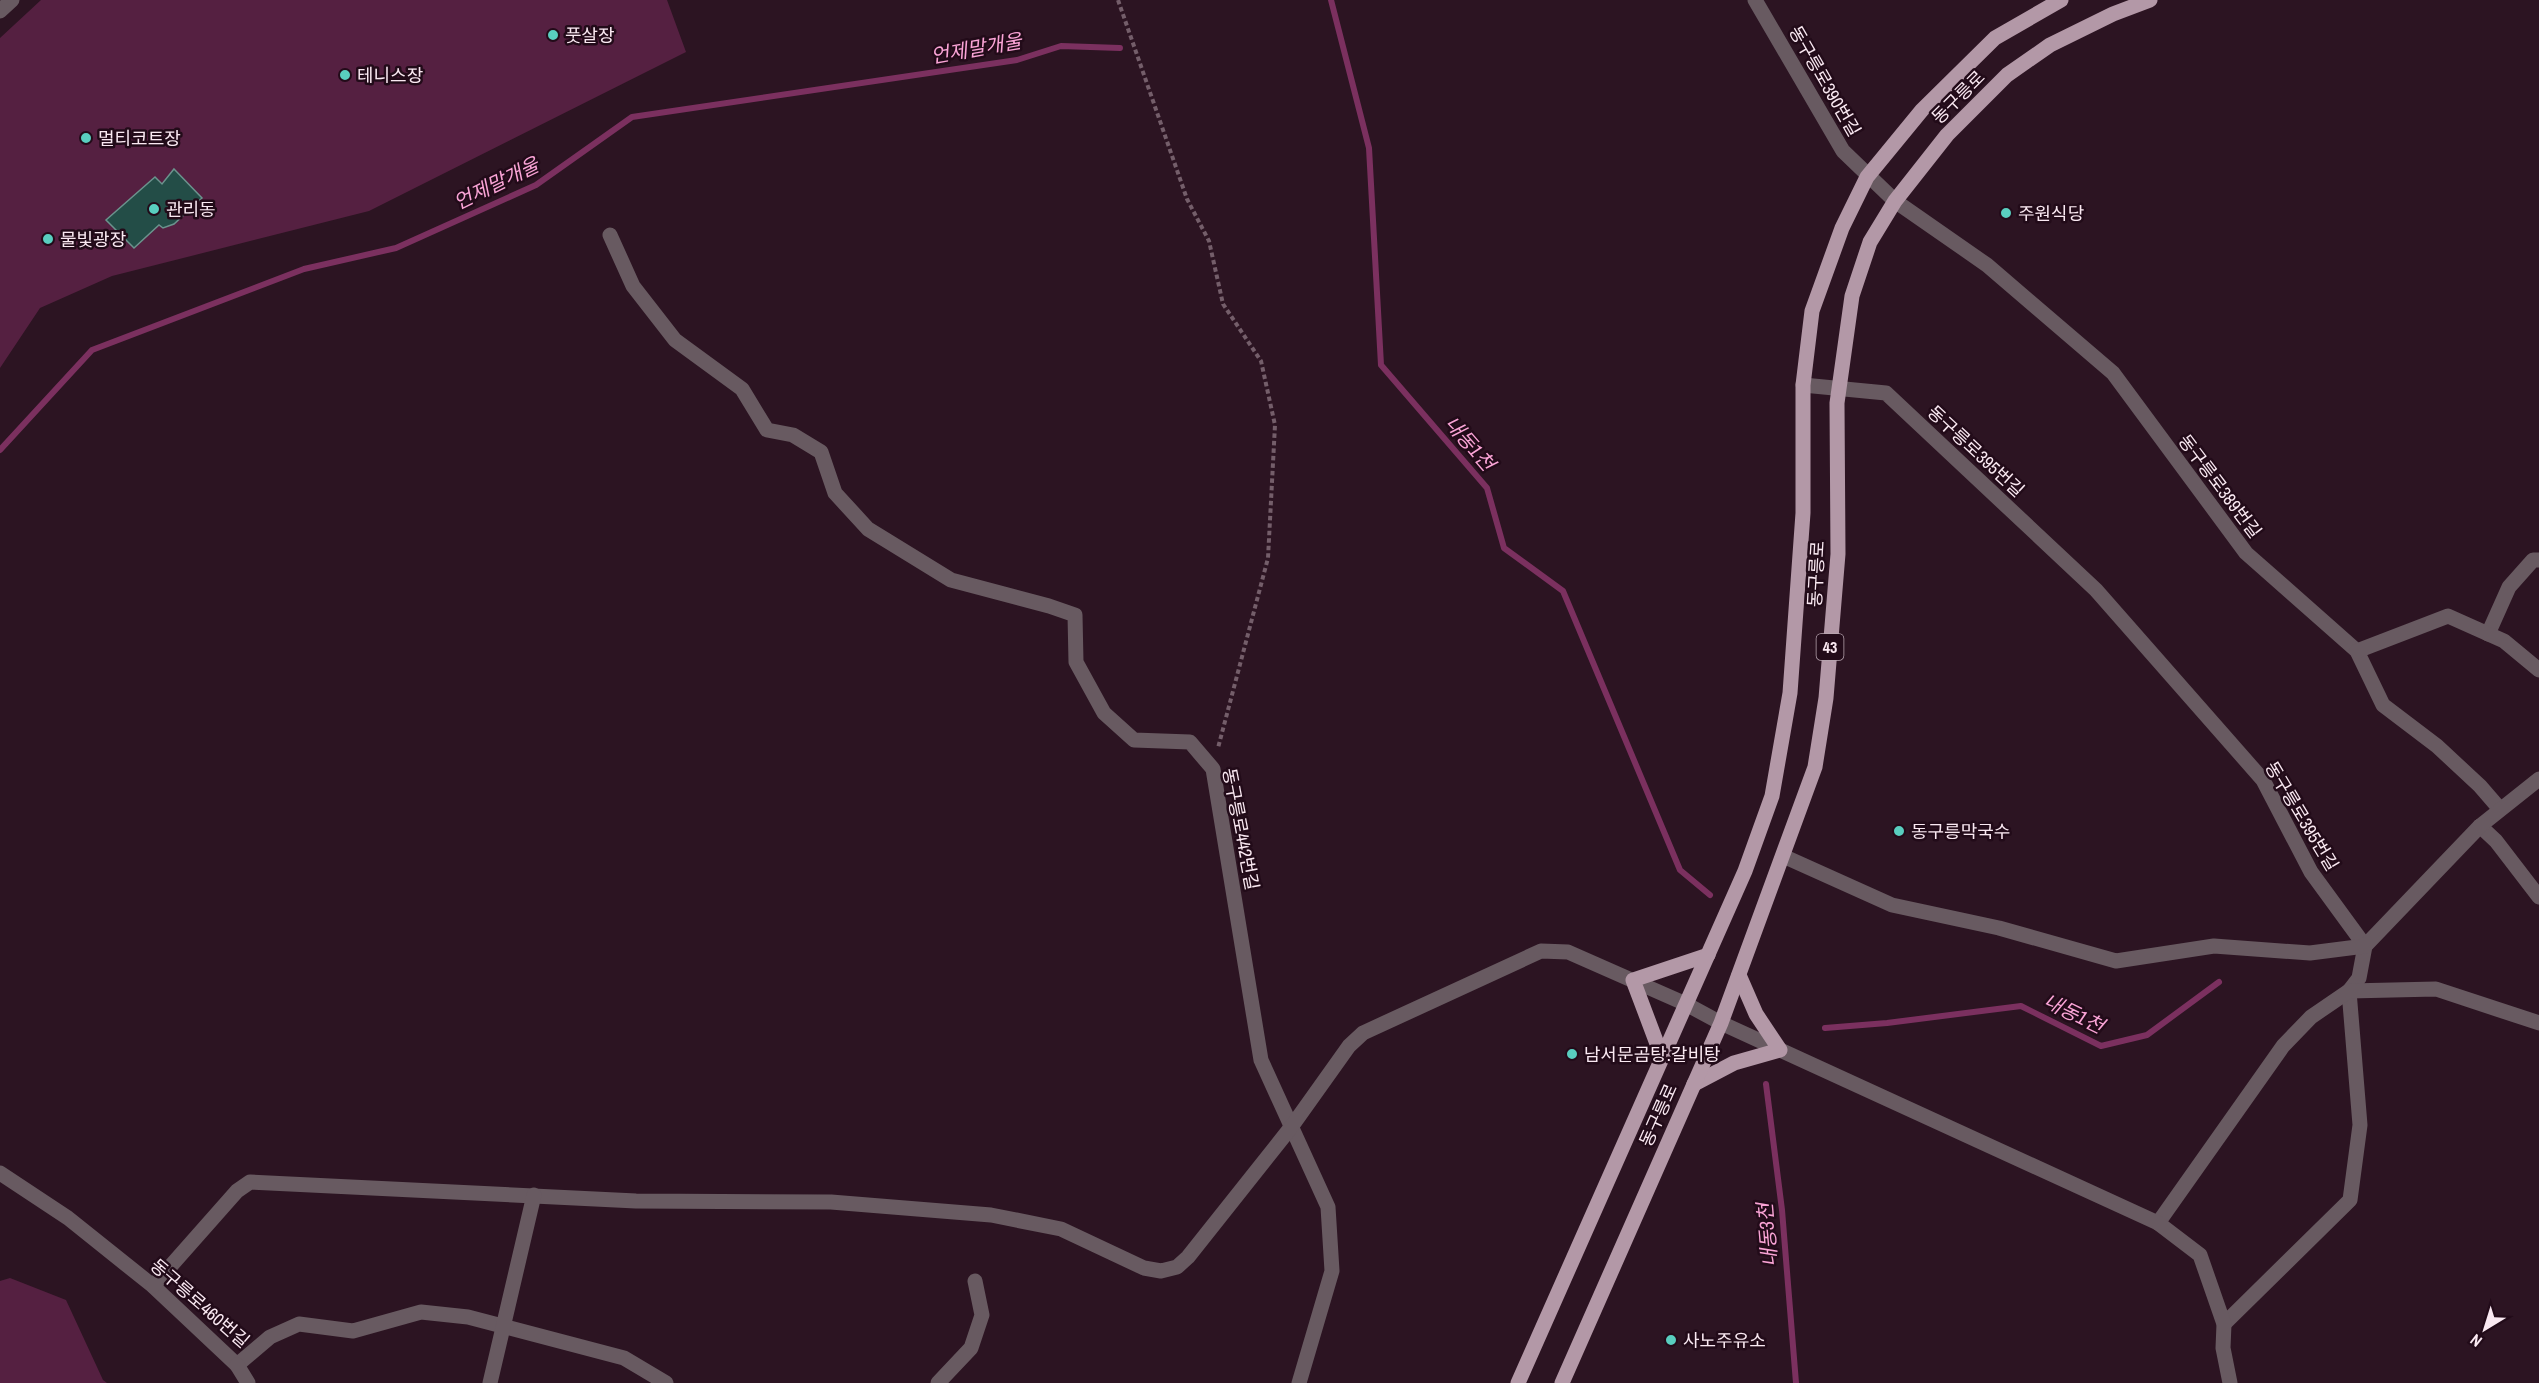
<svg xmlns="http://www.w3.org/2000/svg" width="2539" height="1383" font-family="'Archivo Narrow','Noto Sans KR',sans-serif">
  <style>
    .green { fill: #552041 }
    .lines { fill: none; stroke-linecap: round; stroke-linejoin: round }
    .stream { stroke: #7b305f; stroke-width: 6 }
    .building { fill: #234d47; stroke: #6b938d; stroke-width: 1.5 }
    .path { stroke: #745e6a; stroke-width: 4; stroke-dasharray: 4.5 3; stroke-linecap: butt }
    .minor { stroke: #685a61; stroke-width: 15 }
    .major { stroke: #b398a7; stroke-width: 15 }
    .poi-dot { fill: #59cebf; stroke: #220b19; stroke-width: 2 }
    .labels { text-anchor: middle; dominant-baseline: central; stroke-width: 5; stroke-linejoin: round; paint-order: stroke }
    .shield { fill: #220b19; stroke: #b9a6b1; stroke-width: 1.5 }
    .shield-label { font-size: 16px; font-weight: bold; fill: #fae9f2 }
    .poi-label { font-size: 18px; fill: #fae9f2; stroke: #220b19; text-anchor: start }
    .street-label { font-size: 18px; fill: #fae9f2; stroke: #220b19 }
    .water-label { font-size: 20px; font-style: italic; fill: #faa4d6; stroke: #220b19 }
  </style>
  <rect width="100%" height="100%" fill="#2c1422"/>
  <g class="green">
    <path d="M41 0H667L686 52 369 211 112 276 40 308 0 368V38Z"/>
    <path d="M10 1278 66 1300 103 1380 107 1383H0V1281Z"/>
  </g>
  <g class="lines">
    <g class="stream">
      <path d="M1331 0 1369 148 1381 365 1487 488 1504 548 1563 591 1680 870 1710 895"/>
      <path d="M0 450 92 350 304 269 396 248 536 185 632 117 1017 60 1061 46 1120 48"/>
      <path d="M1825 1028 1887 1023 2021 1006 2101 1046 2147 1035 2219 982"/>
      <path d="M1766 1084 1782 1210 1796 1383"/>
    </g>
  </g>
  <path class="building" d="M174 169 202 198 174 224 163 228 159 225 134 248 106 220 155 177 162 184Z"/>
  <g class="lines">
    <path class="path" d="M1118 0 1187 199 1209 241 1223 304 1261 361 1275 425 1268 558 1218 748"/>
    <g class="minor">
      <path d="M1755 0 1843 151 1895 201 1987 265 2113 373 2246 553 2357 651 2383 705 2437 746 2480 786 2499 808"/>
      <path d="M0 11 12 0"/>
      <path d="M610 235 633 286 675 340 742 389 767 430 793 435 821 452 835 493 868 529 951 580 1049 606 1075 615 1076 662 1104 713 1134 740 1190 742 1213 769 1261 1060 1328 1207 1332 1271 1299 1383"/>
      <path d="M1803 385 1886 393 2096 590 2263 780 2311 872 2365 946 2359 978 2349 991 2360 1125 2350 1200 2224 1324"/>
      <path d="M2488 634 2509 587 2533 560H2539"/>
      <path d="M2357 651 2448 616 2504 641 2539 670"/>
      <path d="M2480 826 2496 841 2539 897"/>
      <path d="M1783 856 1892 905 1999 928 2116 961 2214 946 2310 953 2365 946 2480 826 2539 779"/>
      <path d="M0 1173 68 1218 153 1286 237 1365 270 1337 299 1324 353 1331 421 1312 468 1317 624 1358 666 1383"/>
      <path d="M2158 1223 2283 1046 2311 1017 2349 991 2436 989 2539 1023"/>
      <path d="M153 1286 237 1191 250 1182 636 1201 831 1202 991 1215 1061 1229 1144 1268 1161 1271 1177 1267 1188 1257 1292 1126 1349 1046 1363 1033 1541 951 1568 952 1686 1004 1721 1023 2158 1223 2200 1255 2224 1324 2223 1348 2230 1383"/>
      <path d="M237 1365 248 1383"/>
      <path d="M490 1383 534 1195"/>
      <path d="M938 1383 971 1348 982 1315 975 1281"/>
    </g>
    <g class="major">
      <path d="M1662 1057 1633 980 1708 955"/>
      <path d="M1694 1084 1734 1063 1780 1050 1756 1014 1739 975"/>
      <path d="M1518 1383 1745 871 1772 796 1790 693 1803 513V385L1812 311 1842 228 1867 177 1922 110 1995 38 2061 0"/>
      <path d="M1562 1383 1721 1023 1815 767 1826 698 1838 554 1837 403 1852 296 1870 242 1895 201 1947 135 2007 75 2050 45 2113 14 2150 0"/>
    </g>
  </g>
  <g class="poi-dot">
    <circle cx="553" cy="35" r="6"/>
    <circle cx="345" cy="75" r="6"/>
    <circle cx="86" cy="138" r="6"/>
    <circle cx="154" cy="209" r="6"/>
    <circle cx="2006" cy="213" r="6"/>
    <circle cx="48" cy="239" r="6"/>
    <circle cx="1899" cy="831" r="6"/>
    <circle cx="1572" cy="1054" r="6"/>
    <circle cx="1671" cy="1340" r="6"/>
  </g>
  <g class="labels">
    <rect class="shield" x="1816.5" y="634" width="27" height="26" rx="4.5"/>
    <g class="shield-label">
      <text x="1830" y="647">43</text>
    </g>
    <g class="poi-label">
      <text x="565" y="35">풋살장</text>
      <text x="357" y="75">테니스장</text>
      <text x="98" y="138">멀티코트장</text>
      <text x="166" y="209">관리동</text>
      <text x="2018" y="213">주원식당</text>
      <text x="60" y="239">물빛광장</text>
      <text x="1911" y="831">동구릉막국수</text>
      <text x="1584" y="1054">남서문곰탕.갈비탕</text>
      <text x="1683" y="1340">사노주유소</text>
    </g>
    <g class="street-label">
      <text transform="translate(1825 81) rotate(60)">동구릉로390번길</text>
      <text transform="translate(1958 97) rotate(-45)">동구릉로</text>
      <text transform="translate(1976 451) rotate(43)">동구릉로395번길</text>
      <text transform="translate(2220 486) rotate(53)">동구릉로389번길</text>
      <text transform="translate(1816 574) rotate(-87)">동구릉로</text>
      <text transform="translate(2302 816) rotate(59)">동구릉로395번길</text>
      <text transform="translate(1241 829) rotate(79)">동구릉로442번길</text>
      <text transform="translate(1658 1115) rotate(-66)">동구릉로</text>
      <text transform="translate(200 1303) rotate(41)">동구릉로460번길</text>
    </g>
    <g class="water-label">
      <text transform="translate(976 48) rotate(-10)">언제말개울</text>
      <text transform="translate(496 183) rotate(-26)">언제말개울</text>
      <text transform="translate(1470 443) rotate(49)">내동1천</text>
      <text transform="translate(2074 1013) rotate(26)">내동1천</text>
      <text transform="translate(1767 1235) rotate(-95)">내동3천</text>
    </g>
  </g>
  <g transform="translate(2485 1329) rotate(218)" stroke="#220b19" stroke-width="4.5" paint-order="stroke">
  <path d="M0-4.5L10 22L0 15L-10 22Z" fill="#fae9f2"/>
  <text y="-9" font-size="16" font-weight="bold" text-anchor="middle" fill="#fae9f2">N</text>
  </g>
</svg>
